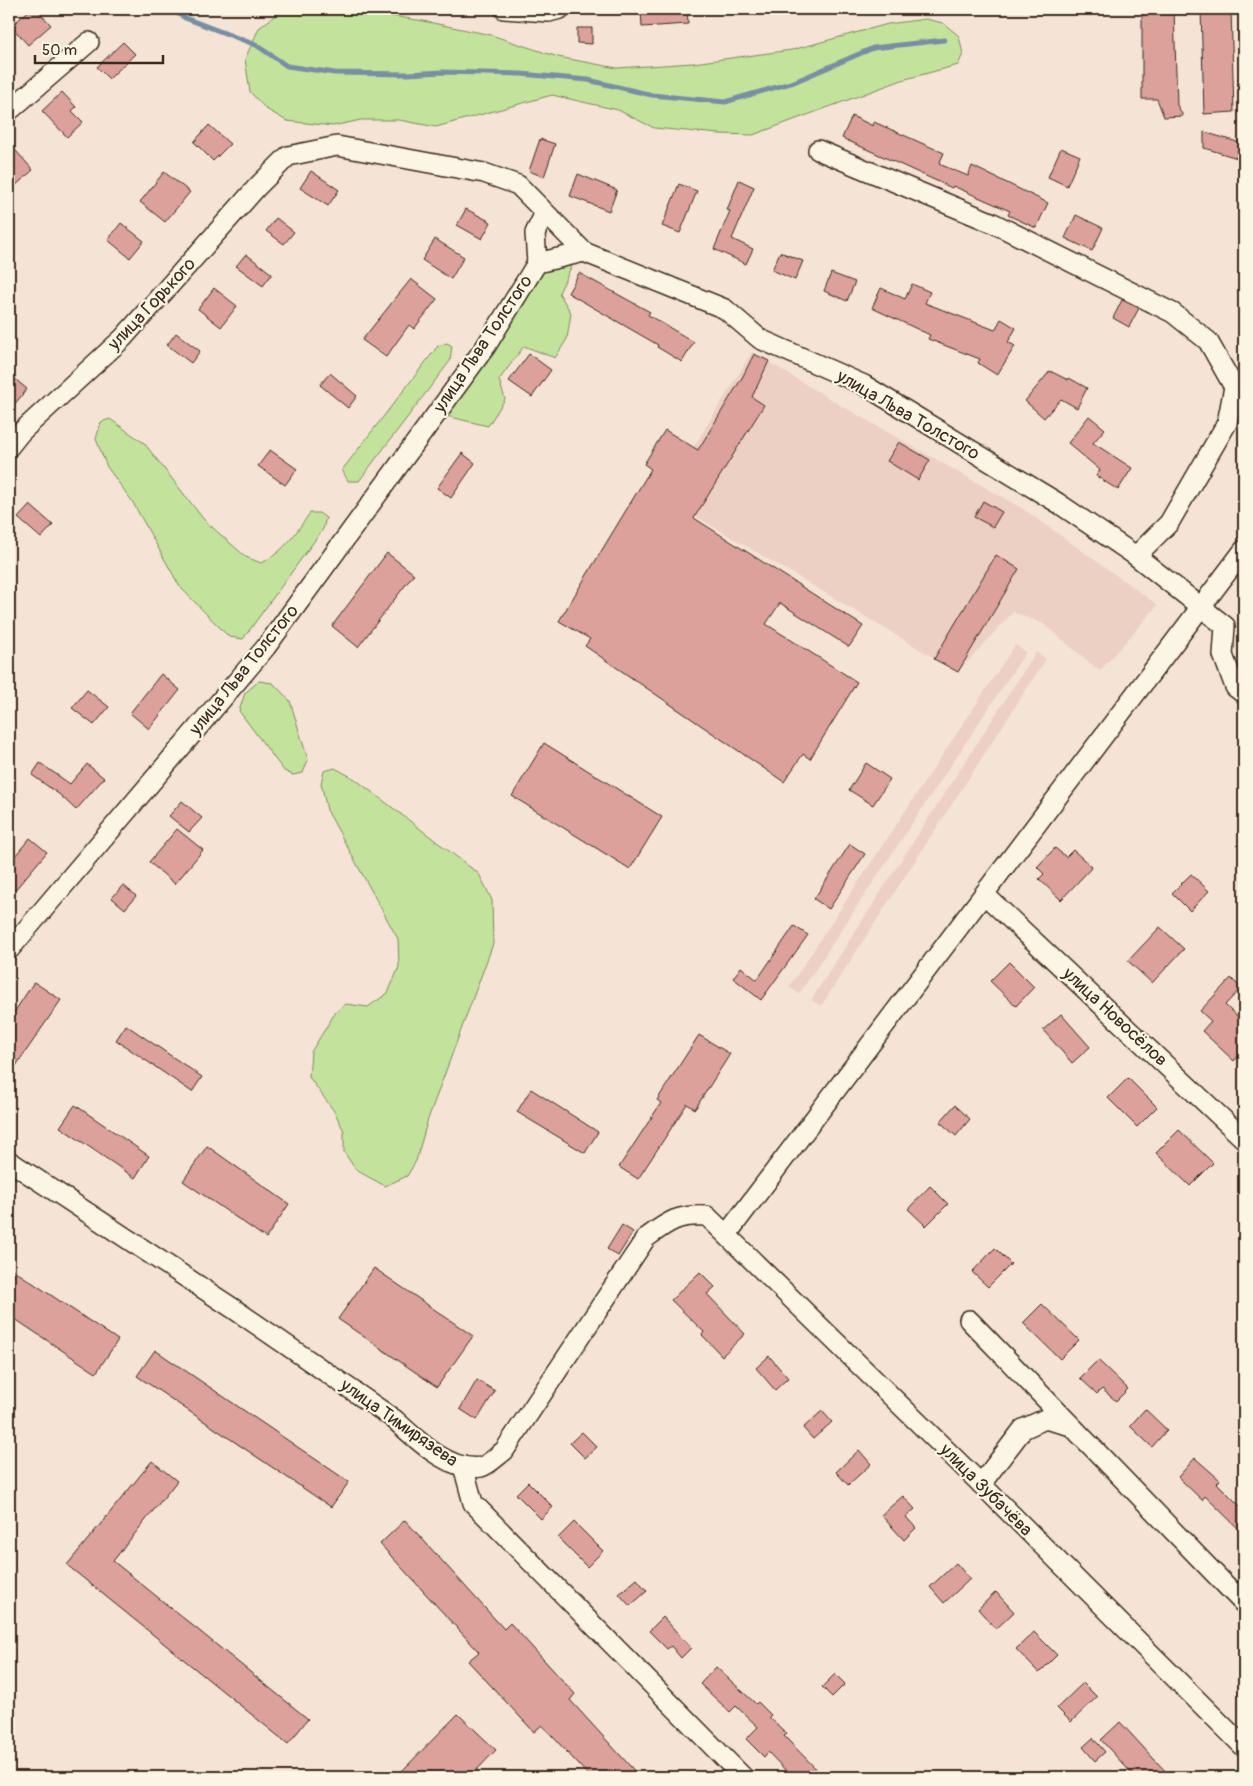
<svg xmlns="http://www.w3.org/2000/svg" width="1253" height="1786" font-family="Pangolin,sans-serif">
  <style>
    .built { fill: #edd0c4 }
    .green { fill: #c3e39c; stroke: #7f865d }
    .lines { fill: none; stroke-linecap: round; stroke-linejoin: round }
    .stream { stroke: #788ea3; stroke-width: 5 }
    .building { fill: #dba19a; stroke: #3b2a1e }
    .minor-casing { stroke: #3b2a1e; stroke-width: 22 }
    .minor { stroke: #fcf5e5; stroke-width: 19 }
    .labels { text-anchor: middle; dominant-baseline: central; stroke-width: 4.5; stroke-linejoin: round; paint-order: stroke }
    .street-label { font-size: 18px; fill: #3b2a1e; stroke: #fcf5e5 }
  </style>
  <rect width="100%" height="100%" fill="#f5e4d6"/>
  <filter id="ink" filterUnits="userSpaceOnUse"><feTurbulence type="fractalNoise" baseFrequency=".02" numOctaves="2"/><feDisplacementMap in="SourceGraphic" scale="10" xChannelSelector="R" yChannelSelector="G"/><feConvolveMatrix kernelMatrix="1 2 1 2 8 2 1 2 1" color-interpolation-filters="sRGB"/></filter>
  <g filter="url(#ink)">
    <g class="built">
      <path d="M752 352 842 406 1025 510 1158 605 1100 671 1043 624 1013 612 958 672 697 517 667 490Z"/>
      <path d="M1015 645 1026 652 799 994 789 987Z"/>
      <path d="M1036 652 1046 659 821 1006 811 1000Z"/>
    </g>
    <g class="green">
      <path d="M281 11H361L423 21 491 35 558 57 617 68 693 63 792 50 888 24 926 19 943 23 959 36 963 54 958 65 902 80 753 135 719 134 654 128 618 110 552 95 436 127 399 120H361L333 126 287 121 266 109 250 92 245 59 259 28Z"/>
      <path d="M572 265 559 293 571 313 567 339 555 358 524 346 499 380 505 399 488 426 446 416 494 351 543 271Z"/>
      <path d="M447 343 452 346 450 361 359 481H348L342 470 438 346Z"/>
      <path d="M110 419 144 443 205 521 246 557 261 563C284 553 296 532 310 513H319L326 518 323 529 243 639 229 637 180 587 132 501 107 467 96 439 101 422Z"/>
      <path d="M259 681 273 683 290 701 308 760 303 773 293 775 284 771 239 711 245 693Z"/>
      <path d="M335 768 355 779 479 874 492 900 493 944 428 1119 416 1161 407 1176 385 1186 356 1170 344 1152V1131L334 1111 309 1077 311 1052 335 1013 346 1004 368 1007 388 993 399 967 398 939 327 810 321 783 324 771Z"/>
    </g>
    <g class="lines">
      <path class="stream" d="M171 9 185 18 256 45 287 66 335 73 408 74 442 72 521 74 588 80 652 95 725 102 794 82 873 48 944 40"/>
    </g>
    <g class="building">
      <path d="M31 9H36L51 25 28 45 11 26Z"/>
      <path d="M687 9 688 24 642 27 641 10Z"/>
      <path d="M1142 9H1174L1177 105 1183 116 1164 117 1157 99H1142Z"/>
      <path d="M1201 9H1231L1234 112 1204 114Z"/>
      <path d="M577 28H592V44L577 43Z"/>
      <path d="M123 42 135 54 109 79 97 67Z"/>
      <path d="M62 92 76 107 72 111 83 122 67 137 42 111Z"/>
      <path d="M852 116 873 126 874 122 944 153 939 164 968 176 972 166 1048 203 1036 228 1008 215 1010 211 953 186 952 188 842 138Z"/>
      <path d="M209 125 230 144 213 161 194 142Z"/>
      <path d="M1204 132 1244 144V160L1204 148Z"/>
      <path d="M540 139 555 144 544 177 529 171Z"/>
      <path d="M9 143 33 170 15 186 9 179Z"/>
      <path d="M1061 148 1080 156 1067 186 1048 177Z"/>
      <path d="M311 171 339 190 328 206 300 188Z"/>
      <path d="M164 172 190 192 165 222 140 202Z"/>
      <path d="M578 174 617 190 609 211 570 196Z"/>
      <path d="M739 180 754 187 732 239 753 249 746 264 714 249 730 211 727 210Z"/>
      <path d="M679 184 697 191 680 233 662 226Z"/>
      <path d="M466 209 491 222 482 239 457 225Z"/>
      <path d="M1076 215 1103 228 1092 251 1065 238Z"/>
      <path d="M276 218 294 232 284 244 266 231Z"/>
      <path d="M121 223 144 241 130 258 108 240Z"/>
      <path d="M435 239 464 257 451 279 422 260Z"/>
      <path d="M780 252 803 261 795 280 772 270Z"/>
      <path d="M246 254 272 274 263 286 236 266Z"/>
      <path d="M579 273 650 312 648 315 694 342 682 362 657 347 658 345 568 293Z"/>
      <path d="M831 273 855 282 847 301 824 291Z"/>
      <path d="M411 279 437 299 414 329 409 325 386 357 362 340Z"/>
      <path d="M912 284 930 292 925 303 995 330 1001 319 1016 328 1008 342 1015 346 997 375 978 363 980 359 928 339 930 335 872 308 881 288 905 299Z"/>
      <path d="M214 288 237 306 221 327 198 309Z"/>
      <path d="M1122 300 1139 308 1129 327 1113 318Z"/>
      <path d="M176 333 200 351 191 363 167 345Z"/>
      <path d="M529 354 551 370 532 397 509 381Z"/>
      <path d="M754 354 769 361 752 397 764 405 694 518 863 626 849 647 780 603 766 624 857 682 810 759 803 754 784 782 585 646 590 639 559 621 651 469 644 464 665 430 698 450 743 376Z"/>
      <path d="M1050 371 1068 380 1069 378 1087 388 1077 408 1061 399 1044 418 1025 401Z"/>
      <path d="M330 373 357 396 348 408 320 385Z"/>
      <path d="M9 374 27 389 9 411Z"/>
      <path d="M1089 416 1105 429 1093 443 1132 468 1118 490 1096 476 1100 470 1068 443Z"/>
      <path d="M899 442 930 460 918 480 887 461Z"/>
      <path d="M270 450 297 469 285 485 258 466Z"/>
      <path d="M462 453 475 463 451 498 437 488Z"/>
      <path d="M983 501 1002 512 993 527 974 517Z"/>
      <path d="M30 505 53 525 41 538 18 518Z"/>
      <path d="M387 553 414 574 358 647 332 626Z"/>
      <path d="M996 555 1019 569 958 672 934 659Z"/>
      <path d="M161 674 180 690 149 729 130 713Z"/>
      <path d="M87 690 109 707 94 725 72 708Z"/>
      <path d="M544 743 662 817 630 869 512 796Z"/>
      <path d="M40 763 70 784 87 764 104 778 76 810 60 795 32 775Z"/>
      <path d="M866 763 890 779 873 805 849 790Z"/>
      <path d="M182 801 202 818 189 832 169 816Z"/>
      <path d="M177 829 203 850 175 884 149 862Z"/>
      <path d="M30 838 47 852 9 897V863Z"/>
      <path d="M850 844 865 854 829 909 814 899Z"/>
      <path d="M1055 848 1066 857 1073 850 1092 867 1061 900 1039 879 1044 874 1037 867Z"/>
      <path d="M1191 874 1209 891 1190 911 1172 893Z"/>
      <path d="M123 885 136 896 125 909 112 898Z"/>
      <path d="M794 926 808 935 761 1000 733 978 741 967 757 980Z"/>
      <path d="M1160 927 1184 949 1152 983 1128 961Z"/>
      <path d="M1009 962 1034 987 1016 1006 990 981Z"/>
      <path d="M1231 978 1241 988 1225 1005 1244 1023V1050L1234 1061 1202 1031 1211 1021 1200 1011Z"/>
      <path d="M34 982 61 1000 9 1076V1020Z"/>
      <path d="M1061 1014 1090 1047 1072 1063 1043 1030Z"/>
      <path d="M126 1025 202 1077 192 1092 116 1040Z"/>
      <path d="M699 1035 730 1054 695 1109 687 1104 638 1179 619 1167 661 1103 657 1100Z"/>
      <path d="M1128 1078 1157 1107 1137 1127 1108 1098Z"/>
      <path d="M531 1089 598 1132 585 1153 517 1112Z"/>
      <path d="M75 1105 149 1156 135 1178 60 1127Z"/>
      <path d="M955 1105 970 1119 956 1136 940 1122Z"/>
      <path d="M1179 1130 1213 1163 1190 1186 1156 1153Z"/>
      <path d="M207 1146 289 1204 266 1238 183 1181Z"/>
      <path d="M930 1186 948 1204 926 1226 908 1209Z"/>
      <path d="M622 1225 633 1232 618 1256 607 1249Z"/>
      <path d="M995 1248 1011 1264 988 1287 972 1272Z"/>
      <path d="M9 1267 118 1340 96 1373 9 1315Z"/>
      <path d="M374 1268 473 1336 437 1387 338 1319Z"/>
      <path d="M700 1272 715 1287 707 1294 745 1334 722 1356 702 1335 704 1332 671 1300Z"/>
      <path d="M1042 1304 1079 1340 1060 1359 1023 1323Z"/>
      <path d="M155 1350 349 1482 331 1507 137 1376Z"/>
      <path d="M769 1356 788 1378 775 1390 756 1368Z"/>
      <path d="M1098 1360 1128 1389 1116 1401 1102 1389 1097 1394 1080 1378Z"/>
      <path d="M477 1380 495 1391 477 1420 460 1409Z"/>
      <path d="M1145 1409 1167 1430 1152 1447 1130 1426Z"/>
      <path d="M822 1411 832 1422 813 1439 803 1428Z"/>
      <path d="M582 1432 597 1447 585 1458 570 1443Z"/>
      <path d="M859 1450 871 1464 848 1485 836 1472Z"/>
      <path d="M1195 1458 1220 1480 1217 1483 1244 1510V1534L1205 1496 1202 1500 1178 1477Z"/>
      <path d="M152 1461 177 1481 113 1561 308 1719 288 1744 67 1565Z"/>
      <path d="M528 1482 553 1507 541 1519 516 1494Z"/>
      <path d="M903 1496 915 1509 906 1517 916 1528 904 1540 881 1515Z"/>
      <path d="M405 1520 504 1629 510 1623 575 1694 570 1700 640 1777H590L542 1725 534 1732 468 1661 479 1652 380 1544Z"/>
      <path d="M574 1522 603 1551 587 1567 558 1538Z"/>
      <path d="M956 1563 970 1579 944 1603 930 1587Z"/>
      <path d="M637 1579 647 1591 630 1606 619 1594Z"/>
      <path d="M996 1592 1014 1612 996 1629 978 1609Z"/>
      <path d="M663 1617 691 1648 681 1658 671 1646 667 1649 649 1631Z"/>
      <path d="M1034 1632 1057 1655 1039 1673 1016 1649Z"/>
      <path d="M716 1667 756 1704 758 1702 771 1715 769 1717 787 1734 784 1736 824 1777H792L768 1752 764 1757 746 1739 758 1727 736 1706 730 1712 700 1684Z"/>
      <path d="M835 1674 845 1684 832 1697 822 1687Z"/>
      <path d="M1083 1683 1097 1697 1071 1722 1057 1708Z"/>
      <path d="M458 1714 496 1750 470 1777H396Z"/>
      <path d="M1120 1722 1153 1758 1171 1777H1135L1101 1740Z"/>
      <path d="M1093 1738 1105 1752 1095 1761 1083 1747Z"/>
    </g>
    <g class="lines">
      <defs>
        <g id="minor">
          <path d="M504 9 549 12 560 9"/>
          <path d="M9 111 89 42"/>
          <path d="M818 150 993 223 1173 313 1208 341 1234 387 1227 423 1169 523 1136 556"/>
          <path d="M537 263 535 233 545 213"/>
          <path d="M9 447 21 432 123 338 257 187 288 156 337 146 484 173 518 185 584 252"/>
          <path d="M985 895 1244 1139"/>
          <path d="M9 950 266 647 486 346 537 263 584 252 725 309 760 339 864 385 1058 503 1136 556 1225 626 1223 655 1235 687 1244 694"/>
          <path d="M9 1161 234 1309 394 1419C416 1439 449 1472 481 1467 489 1465 498 1455 504 1451L646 1238C669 1221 678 1214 707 1216L981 1484 1244 1747"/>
          <path d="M727 1234 1244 550"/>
          <path d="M969 1320 1244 1604"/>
          <path d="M463 1466 473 1503 743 1777"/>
          <path d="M981 1484 1023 1429 1045 1419 1068 1425"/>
        </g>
      </defs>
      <use href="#minor" class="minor-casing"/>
      <use href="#minor" class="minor"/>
    </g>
  </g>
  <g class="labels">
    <g class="street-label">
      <text transform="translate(152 304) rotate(-47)">улица Горького</text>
      <text transform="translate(483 344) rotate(-56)">улица Льва Толстого</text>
      <text transform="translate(908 415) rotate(30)">улица Льва Толстого</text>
      <text transform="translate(244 670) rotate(-51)">улица Льва Толстого</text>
      <text transform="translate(1115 1017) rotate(43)">улица Новосёлов</text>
      <text transform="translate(399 1423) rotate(35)">улица Тимирязева</text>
      <text transform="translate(986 1490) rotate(45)">улица Зубачёва</text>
    </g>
  </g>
  <rect width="1253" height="1786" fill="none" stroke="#fcf5e5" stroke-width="30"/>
  <rect x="15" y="15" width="1223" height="1756" fill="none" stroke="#3b2a1e" stroke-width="2" filter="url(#ink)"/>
  <path d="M35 55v8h128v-8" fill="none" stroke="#3b2a1e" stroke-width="2.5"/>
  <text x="42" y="55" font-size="15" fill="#3b2a1e" stroke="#fcf5e5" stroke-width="4" paint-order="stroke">50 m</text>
</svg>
